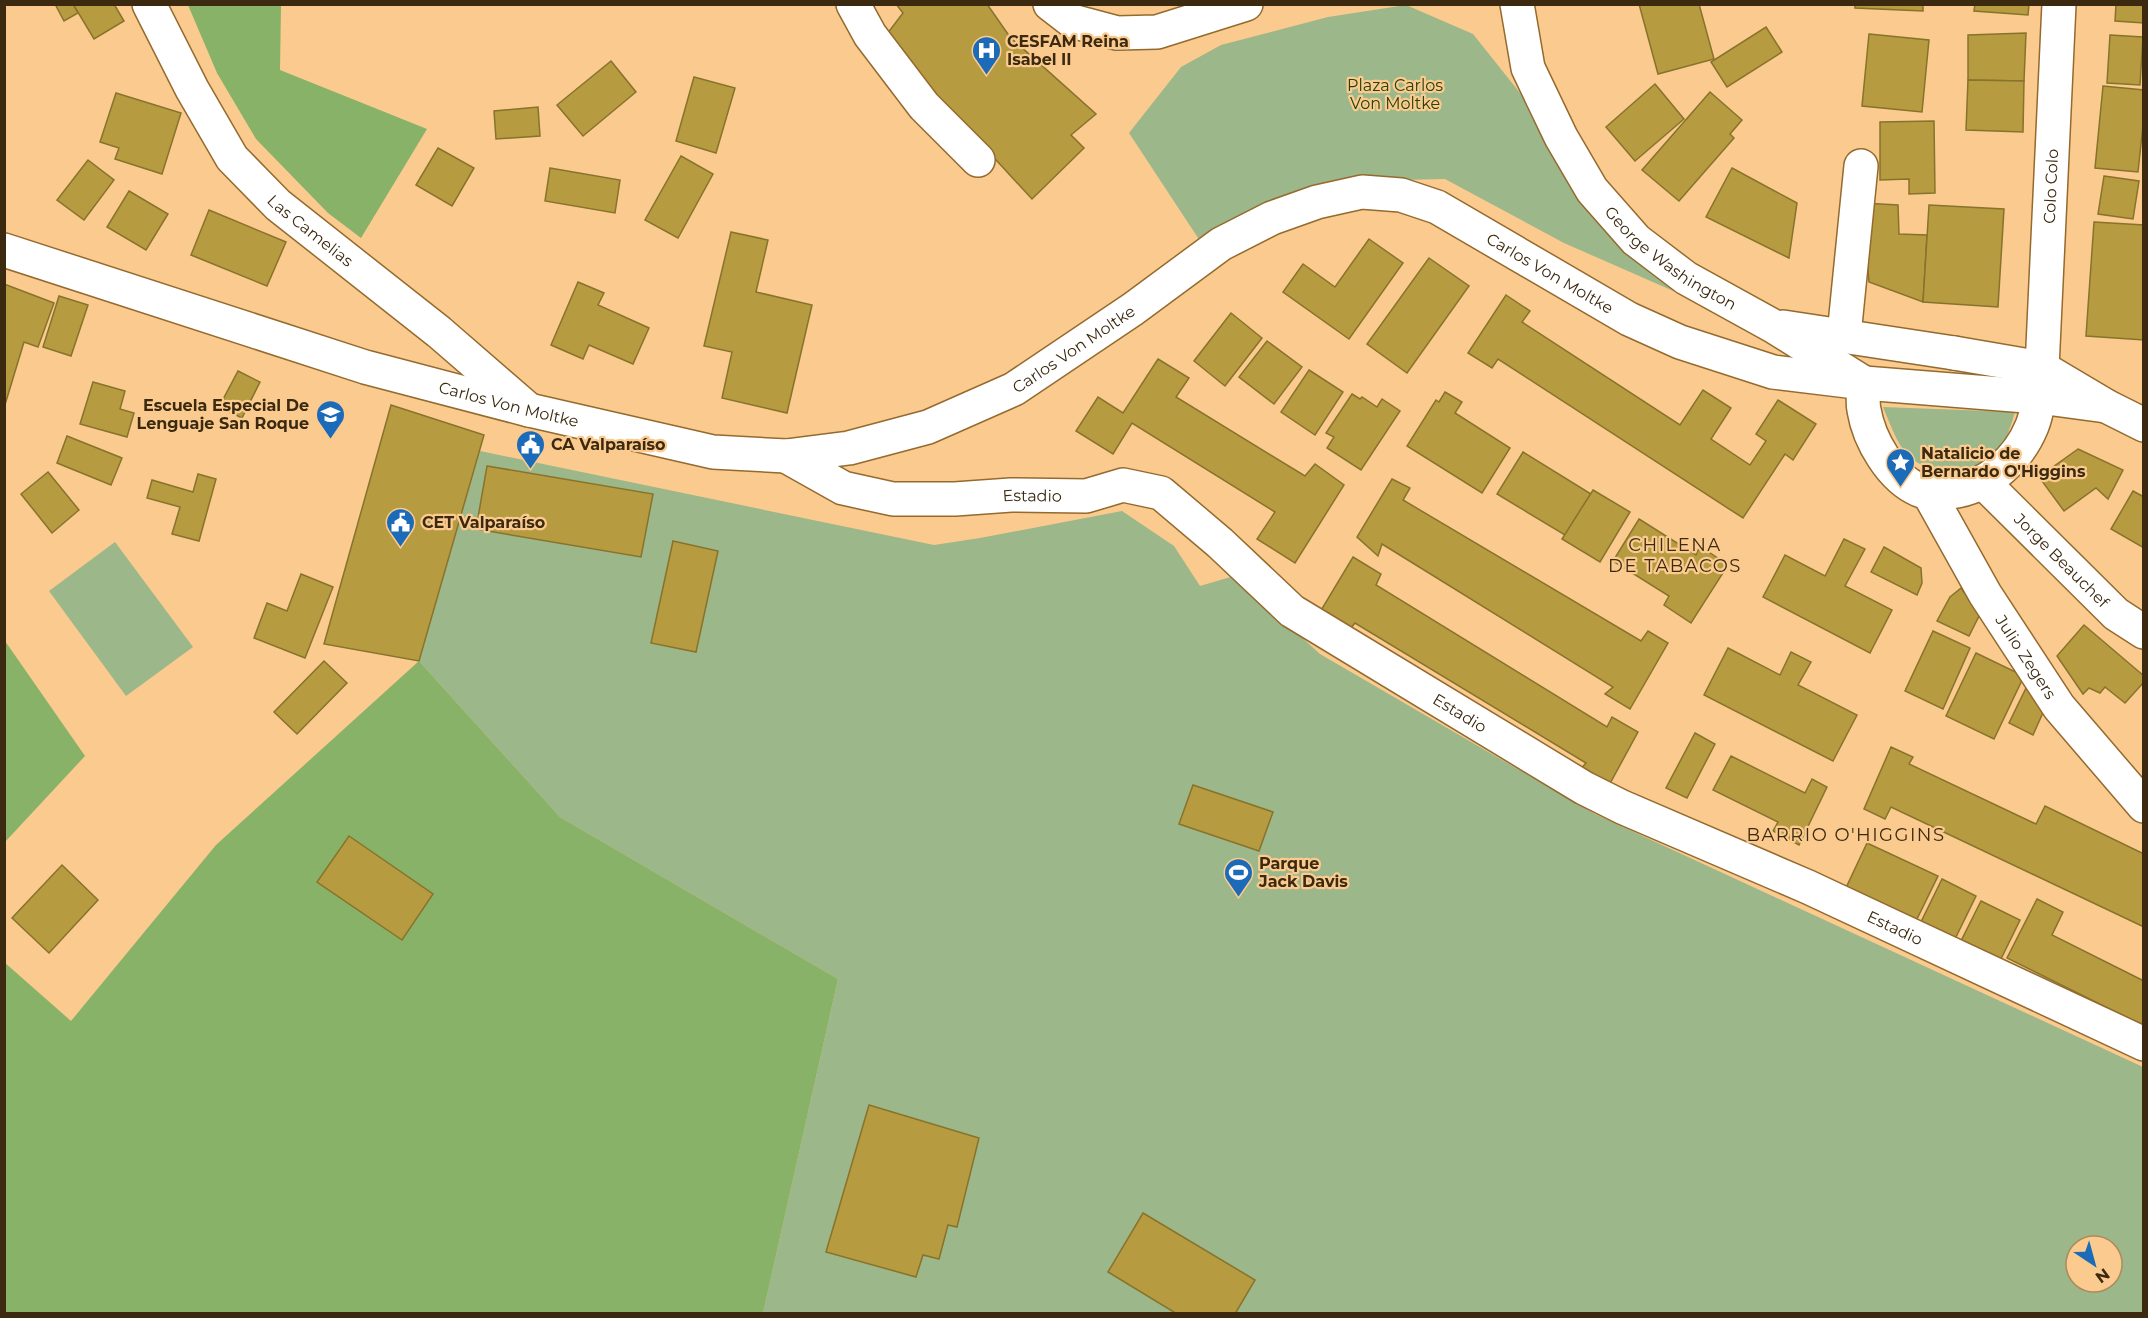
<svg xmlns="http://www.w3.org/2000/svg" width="2148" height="1318" font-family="Montserrat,sans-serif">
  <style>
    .green { fill: #9cb789; fill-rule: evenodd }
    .forest { fill: #87b267 }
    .building { fill: #b69b41; stroke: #88732b; stroke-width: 1.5 }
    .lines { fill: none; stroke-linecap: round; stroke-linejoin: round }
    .minor-casing { stroke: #946a2e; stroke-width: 36 }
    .major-casing { stroke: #946a2e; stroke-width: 36 }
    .minor { stroke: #fff; stroke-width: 33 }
    .major { stroke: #fff; stroke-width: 33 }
    .labels { text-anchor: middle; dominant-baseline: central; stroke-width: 4.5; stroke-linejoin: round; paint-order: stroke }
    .poi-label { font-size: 16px; font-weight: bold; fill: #3b2910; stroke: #faca8e; text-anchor: start }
    .park-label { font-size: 16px; fill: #254009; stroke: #faca8e }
    .street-label { font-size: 16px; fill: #3b2910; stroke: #faca8e }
    .neighbourhood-label { font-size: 18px; letter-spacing: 1.5px; fill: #3b2910; stroke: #faca8e }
  </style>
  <rect width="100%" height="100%" fill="#faca8e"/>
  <g class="green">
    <path d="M1406 5 1473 34 1520 93 1572 184 1687 297 1564 243 1445 179 1356 181 1208 253 1129 133 1181 67 1221 45 1328 17Z"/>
    <path d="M1883 407 2015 412C2011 425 2007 439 1999 450 1977 477 1933 480 1908 455 1896 443 1890 423 1883 407Z"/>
    <path d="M480 451 934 545 980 538 1122 511 1174 546 1200 586 1234 576 1320 654 1595 814 2143 1067V1313H763L838 979 560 817 419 661ZM2076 1246H2112V1282H2076Z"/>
    <path d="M115 542 193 647 126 696 49 591Z"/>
  </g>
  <g class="forest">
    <path d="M188 5H281L280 70 427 129 361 238 328 213 256 139 217 73Z"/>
    <path d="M5 641 85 756 5 842H4Z"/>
    <path d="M419 661 560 817 838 979 763 1313H5L4 962 71 1021 216 845Z"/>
  </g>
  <g class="building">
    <path d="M55 4H73L78 13 64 21Z"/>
    <path d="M73 4H114L124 21 94 39Z"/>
    <path d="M896 4H987L1010 37 1096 114 1071 135 1084 148 1032 199 884 38 903 13Z"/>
    <path d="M1639 4H1699L1714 59 1658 74Z"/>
    <path d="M1855 4H1923V11L1855 8Z"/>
    <path d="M1975 4H2029L2028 15 1974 11Z"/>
    <path d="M2116 4H2144V23L2115 21Z"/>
    <path d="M1766 27 1782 52 1727 87 1711 62Z"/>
    <path d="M2026 33 2024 81 1968 80V35Z"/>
    <path d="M1869 34 1929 40 1922 112 1862 106Z"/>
    <path d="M2110 35 2143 37 2140 85 2107 83Z"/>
    <path d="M611 61 636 92 583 136 557 105Z"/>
    <path d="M694 77 735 88 716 153 676 141Z"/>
    <path d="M1968 80 2024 81 2023 132 1966 130Z"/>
    <path d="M1655 84 1684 119 1635 161 1606 127Z"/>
    <path d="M2103 86 2144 90V116L2138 172 2095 168Z"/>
    <path d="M1710 92 1742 120 1730 134 1734 138 1679 201 1642 170Z"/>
    <path d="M116 93 181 113 162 174 115 159 119 148 100 142Z"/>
    <path d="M538 107 540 136 496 139 494 111Z"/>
    <path d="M1934 121 1935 193 1909 194V179L1880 180V122Z"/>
    <path d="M438 148 474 168 452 206 416 185Z"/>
    <path d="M681 156 713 174 678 238 645 220Z"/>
    <path d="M88 160 114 180 84 220 57 200Z"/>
    <path d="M550 168 620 180 615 213 545 201Z"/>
    <path d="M1732 168 1797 203 1789 258 1706 217Z"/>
    <path d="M2104 176 2139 181 2133 219 2098 214Z"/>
    <path d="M129 191 168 214 146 250 107 227Z"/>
    <path d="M1862 203 1898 205 1899 234 1927 235 1923 302 1869 282Z"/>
    <path d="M1929 205 2004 209 1998 307 1923 302Z"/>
    <path d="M209 210 286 242 267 286 191 255Z"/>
    <path d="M2094 222 2144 225V340L2086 336Z"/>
    <path d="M731 232 768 240 756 292 812 305 787 413 722 398 732 352 704 346Z"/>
    <path d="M1369 239 1403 263 1349 339 1283 292 1303 264 1335 287Z"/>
    <path d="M1429 258 1469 286 1407 373 1367 344Z"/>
    <path d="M578 282 604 293 598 305 649 328 633 364 589 345 583 359 551 345Z"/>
    <path d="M4 284 54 303 38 347 24 342 4 408Z"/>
    <path d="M1506 295 1530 311 1522 322 1680 425 1703 390 1731 408 1711 439 1750 465 1766 441 1756 434 1778 400 1816 424 1793 460 1785 454 1743 518 1498 359 1492 368 1468 353Z"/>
    <path d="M59 296 88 305 71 356 43 347Z"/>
    <path d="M1231 313 1262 338 1225 386 1194 361Z"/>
    <path d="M1267 341 1302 367 1274 404 1239 377Z"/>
    <path d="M1158 359 1189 378 1176 397 1305 476 1315 464 1344 485 1295 563 1257 539 1275 512 1132 423 1113 454 1076 431 1098 397 1123 413Z"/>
    <path d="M1309 370 1343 392 1315 435 1281 412Z"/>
    <path d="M238 371 260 382 242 418 219 407Z"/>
    <path d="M93 382 125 391 120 409 134 413 127 437 80 424Z"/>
    <path d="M1445 392 1462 402 1455 413 1510 448 1482 493 1407 446 1436 400 1439 402Z"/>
    <path d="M1352 394 1360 399 1362 397 1377 407 1382 399 1400 411 1361 470 1327 448 1334 437 1326 433Z"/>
    <path d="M391 405 484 435 419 661 324 644Z"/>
    <path d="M67 436 122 458 111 485 57 463Z"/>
    <path d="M2078 449 2123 470 2108 499 2096 488 2064 511 2039 477Z"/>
    <path d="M1523 452 1591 494 1565 535 1497 494Z"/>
    <path d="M487 466 653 494 641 557 476 529Z"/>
    <path d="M48 472 79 510 52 533 21 494Z"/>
    <path d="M198 474 216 479 199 541 172 534 180 507 147 498 152 480 193 492Z"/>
    <path d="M1392 479 1410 488 1403 500 1641 641 1648 631 1668 643 1630 709 1605 694 1613 687 1382 544 1378 556 1357 537Z"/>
    <path d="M1593 490 1630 512 1600 562 1562 539Z"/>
    <path d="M2133 491 2144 497V548L2111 529Z"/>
    <path d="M1639 519 1696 555 1700 546 1728 565 1691 623 1664 605 1669 596 1613 561Z"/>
    <path d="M1844 539 1865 549 1845 586 1892 610 1870 653 1763 597 1785 555 1825 576Z"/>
    <path d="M673 541 718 551 696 652 651 643Z"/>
    <path d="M1884 547 1921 568 1922 583 1917 595 1871 572Z"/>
    <path d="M1353 557 1381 574 1376 585 1607 727 1612 717 1638 732 1607 789 1577 773 1586 763 1355 623 1346 634 1317 617Z"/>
    <path d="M301 574 333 587 305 658 254 638 267 603 287 611Z"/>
    <path d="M1961 588 1980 614 1969 636 1937 621 1950 597Z"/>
    <path d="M2084 625 2144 676V682L2125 703 2105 687 2100 693 2089 688 2083 694 2057 656Z"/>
    <path d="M1933 631 1970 648 1943 709 1905 691Z"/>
    <path d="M1728 648 1780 675 1791 652 1811 662 1798 685 1857 715 1833 761 1704 695Z"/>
    <path d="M1976 653 2024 676 1994 739 1946 716Z"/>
    <path d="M324 661 347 683 297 734 274 712Z"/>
    <path d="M2028 684 2045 708 2033 735 2009 723Z"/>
    <path d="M1695 733 1715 744 1687 798 1666 788Z"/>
    <path d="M1891 747 1913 757 1909 764 2036 824 2045 806 2144 854V927L1891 807 1885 819 1864 809Z"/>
    <path d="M1731 756 1805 793 1812 779 1827 787 1799 845 1773 831 1778 822 1713 790Z"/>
    <path d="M1193 785 1273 812 1259 851 1179 824Z"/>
    <path d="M349 836 433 894 402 940 317 882Z"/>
    <path d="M1867 843 1938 876 1915 923 1845 890Z"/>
    <path d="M62 865 98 900 49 953 12 918Z"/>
    <path d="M1942 879 1976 896 1954 941 1920 924Z"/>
    <path d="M2037 899 2063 912 2052 935 2144 981V1026L2007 958Z"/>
    <path d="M1981 901 2020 920 1999 963 1960 943Z"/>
    <path d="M869 1105 979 1138 957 1227 948 1225 939 1259 923 1255 916 1277 826 1252Z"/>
    <path d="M1143 1213 1255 1280 1235 1314H1177L1108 1272Z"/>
  </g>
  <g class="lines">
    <defs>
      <g id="minor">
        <path id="s1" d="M149 4 192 89 232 158 278 205 439 332 529 410"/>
        <path d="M853 4 870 35 924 106 978 160"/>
        <path d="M1050 4 1072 21 1117 33 1157 32 1246 4"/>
        <path id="s2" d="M1517 4 1528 68 1561 137 1592 190 1636 240 1686 278 1773 326 1864 383"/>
        <path d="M1783 327 1954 353"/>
        <path d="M1844 335 1861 166"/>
        <path id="s3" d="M2042 368 2059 4"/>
        <path id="s4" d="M786 456 843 488 893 499H955L1011 495 1086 496 1123 485 1161 493 1220 543 1292 611 1584 788 1622 807 1808 887 2144 1044"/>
        <path id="s5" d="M1983 482 2116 614 2144 632"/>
        <path id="s6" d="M1928 492 1985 594 2059 707 2144 806"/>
      </g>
      <g id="major">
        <path id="s7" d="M4 250 365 367 529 410 713 452 786 456 849 448 928 427 1014 389 1133 309 1221 244 1272 218 1317 202 1362 192 1401 195 1437 207 1629 319 1680 342 1773 372 1864 383 2039 397 2106 406"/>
        <path d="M1954 353 2042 368 2106 406 2144 425"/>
        <path d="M1864 383C1864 392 1862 402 1864 410 1869 440 1891 478 1919 490 1929 494 1941 493 1951 492 1988 487 2018 460 2032 426 2039 408 2040 387 2042 368"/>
      </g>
    </defs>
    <use href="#minor" class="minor-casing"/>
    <use href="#major" class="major-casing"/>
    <use href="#minor" class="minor"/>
    <use href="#major" class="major"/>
  </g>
  <defs>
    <symbol id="hospital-pin" viewBox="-11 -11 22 30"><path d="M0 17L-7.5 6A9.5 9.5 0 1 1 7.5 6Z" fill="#1c6bb9" stroke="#faca8e"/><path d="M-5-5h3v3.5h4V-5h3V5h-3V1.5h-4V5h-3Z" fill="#fff"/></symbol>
    <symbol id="school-pin" viewBox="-11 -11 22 30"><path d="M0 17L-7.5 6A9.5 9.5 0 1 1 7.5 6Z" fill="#1c6bb9" stroke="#faca8e"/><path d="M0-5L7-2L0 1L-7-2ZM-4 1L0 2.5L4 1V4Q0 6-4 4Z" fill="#fff"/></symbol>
    <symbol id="civic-pin" viewBox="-11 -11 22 30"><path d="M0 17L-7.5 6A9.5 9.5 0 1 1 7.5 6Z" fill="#1c6bb9" stroke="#faca8e"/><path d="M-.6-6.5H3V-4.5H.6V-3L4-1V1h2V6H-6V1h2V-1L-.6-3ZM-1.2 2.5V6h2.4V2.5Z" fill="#fff"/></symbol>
    <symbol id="sight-pin" viewBox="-11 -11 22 30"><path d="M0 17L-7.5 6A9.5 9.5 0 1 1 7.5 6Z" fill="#1c6bb9" stroke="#faca8e"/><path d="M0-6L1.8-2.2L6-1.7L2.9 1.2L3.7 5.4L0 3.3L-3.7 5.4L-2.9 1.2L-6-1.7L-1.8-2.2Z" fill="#fff"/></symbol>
    <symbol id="stadium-pin" viewBox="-11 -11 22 30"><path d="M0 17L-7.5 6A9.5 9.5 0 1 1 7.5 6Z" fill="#1c6bb9" stroke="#faca8e"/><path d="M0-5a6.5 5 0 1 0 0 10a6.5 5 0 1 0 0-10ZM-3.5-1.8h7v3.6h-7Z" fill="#fff"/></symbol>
  </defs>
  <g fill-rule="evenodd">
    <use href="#hospital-pin" x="970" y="34" width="33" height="45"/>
    <use href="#school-pin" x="314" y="398" width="33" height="45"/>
    <use href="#civic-pin" x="514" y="428" width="33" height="45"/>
    <use href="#sight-pin" x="1884" y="446" width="33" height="45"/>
    <use href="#civic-pin" x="384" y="506" width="33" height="45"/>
    <use href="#stadium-pin" x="1222" y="856" width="33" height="45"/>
  </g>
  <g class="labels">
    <g class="poi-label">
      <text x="1007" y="41">CESFAM Reina<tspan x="1007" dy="18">Isabel II</tspan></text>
      <text x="309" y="405" text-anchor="end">Escuela Especial De<tspan x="309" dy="18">Lenguaje San Roque</tspan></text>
      <text x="551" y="444">CA Valparaíso</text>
      <text x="1921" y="453">Natalicio de<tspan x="1921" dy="18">Bernardo O'Higgins</tspan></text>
      <text x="422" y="522">CET Valparaíso</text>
      <text x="1259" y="863">Parque<tspan x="1259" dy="18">Jack Davis</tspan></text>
    </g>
    <g class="park-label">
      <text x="1395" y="85">Plaza Carlos<tspan x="1395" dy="18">Von Moltke</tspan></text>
    </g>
    <g class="street-label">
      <text stroke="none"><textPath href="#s3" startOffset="182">Colo Colo</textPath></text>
      <text stroke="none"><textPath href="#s1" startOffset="282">Las Camelias</textPath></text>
      <text stroke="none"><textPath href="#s2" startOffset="308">George Washington</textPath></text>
      <text stroke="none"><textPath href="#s7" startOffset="1662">Carlos Von Moltke</textPath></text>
      <text stroke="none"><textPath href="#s7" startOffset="1122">Carlos Von Moltke</textPath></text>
      <text stroke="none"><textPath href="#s7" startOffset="528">Carlos Von Moltke</textPath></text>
      <text stroke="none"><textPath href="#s4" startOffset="256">Estadio</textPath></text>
      <text stroke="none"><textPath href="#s5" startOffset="111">Jorge Beauchef</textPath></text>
      <text stroke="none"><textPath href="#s6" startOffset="192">Julio Zegers</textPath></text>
      <text stroke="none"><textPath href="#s4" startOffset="760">Estadio</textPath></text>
      <text stroke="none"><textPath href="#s4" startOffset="1246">Estadio</textPath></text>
    </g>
    <g class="neighbourhood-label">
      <text x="1675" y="545">CHILENA<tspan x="1675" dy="21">DE TABACOS</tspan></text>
      <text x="1846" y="835">BARRIO O'HIGGINS</text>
    </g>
  </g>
  <rect width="2148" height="1318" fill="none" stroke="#3b2910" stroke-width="12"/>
  <g transform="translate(2094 1264) rotate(144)"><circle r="28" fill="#faca8e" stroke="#ae8a5c" stroke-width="1.5"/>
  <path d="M0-4.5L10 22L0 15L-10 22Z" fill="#1c6bb9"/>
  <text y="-9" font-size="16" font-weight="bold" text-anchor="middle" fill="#3b2910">N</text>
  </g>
</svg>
